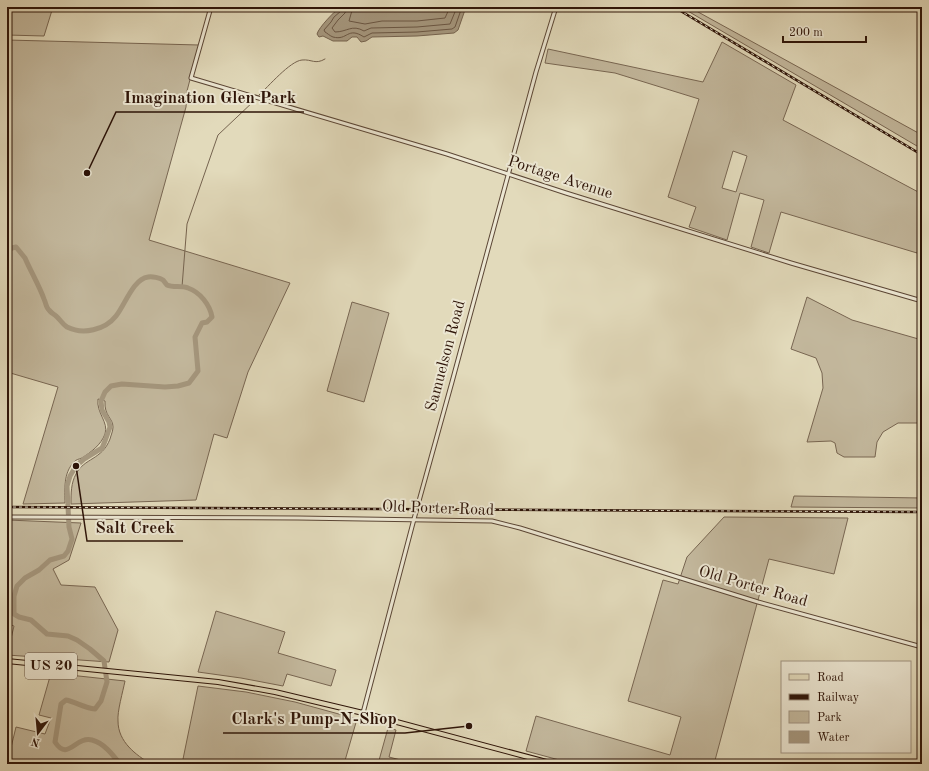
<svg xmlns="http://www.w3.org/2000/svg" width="929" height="771" font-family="'Old Standard TT',serif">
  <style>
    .green { fill: #c3b89d; stroke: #786652; fill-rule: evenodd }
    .water { fill: #a5977e; stroke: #75634f }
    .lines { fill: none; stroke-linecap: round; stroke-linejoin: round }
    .shore { stroke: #6a5643; stroke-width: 1 }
    .stream { stroke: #75634f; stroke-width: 1 }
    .river { stroke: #a5977e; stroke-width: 5 }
    .tertiary-casing { stroke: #5b4635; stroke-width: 5 }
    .primary-casing { stroke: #2e1408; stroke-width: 6 }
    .tertiary { stroke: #ece7d3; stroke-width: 3 }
    .primary { stroke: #e2dabb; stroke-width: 4 }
    .rail-casing { stroke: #2e1408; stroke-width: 2.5 }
    .rail { stroke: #ece7d3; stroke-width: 1; stroke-dasharray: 3; stroke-linecap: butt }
    .labels { text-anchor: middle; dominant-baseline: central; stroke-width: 4; stroke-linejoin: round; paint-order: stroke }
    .shield { fill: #ece7d3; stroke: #675345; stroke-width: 1 }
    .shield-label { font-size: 15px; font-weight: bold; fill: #2e1408 }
    .street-label { font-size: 16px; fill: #2e1408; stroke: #ece7d3 }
    .leader { fill: none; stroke: #2e1408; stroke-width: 1.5 }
    .callout-dot { fill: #2e1408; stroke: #ece7d3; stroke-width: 1.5 }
    .callout-label { font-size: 17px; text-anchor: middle; font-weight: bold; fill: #2e1408; stroke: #ece7d3; stroke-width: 4; stroke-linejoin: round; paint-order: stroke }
  </style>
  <rect width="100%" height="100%" fill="#e2dabb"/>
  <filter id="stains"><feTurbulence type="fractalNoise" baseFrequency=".005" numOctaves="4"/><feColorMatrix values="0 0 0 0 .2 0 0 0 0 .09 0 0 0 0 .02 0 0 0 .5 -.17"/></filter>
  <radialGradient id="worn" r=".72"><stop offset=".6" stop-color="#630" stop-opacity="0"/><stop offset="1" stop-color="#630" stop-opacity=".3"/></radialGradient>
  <g class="green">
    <path d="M7 7H53L44 36 7 35Z"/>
    <path d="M681 7H689L922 135V149Z"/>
    <path d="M7 40 199 45 187 91 186 107 149 240 290 283 248 372 227 438 214 434 196 500 71 504C71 493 71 483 76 474 84 458 102 460 110 439 111 435 113 431 113 427 113 418 104 416 105 401L98 399C96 413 109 422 105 434 101 445 91 452 82 458 79 459 75 460 74 462 63 473 65 490 65 503L23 504 58 387 7 372Z"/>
    <path d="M722 42 796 85 783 120 922 194V235L917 253 781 212 769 253 751 247 764 200 740 193 727 240 689 227 696 207 668 197 699 99 615 73 545 63 548 49 703 82ZM733 151 747 156 736 192 722 188Z"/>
    <path d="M807 297 852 320 922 340V423H898L883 432 877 442 875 457H844L837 453 835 443 831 441 807 442 823 388 822 373 816 358 791 349Z"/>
    <path d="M352 302 389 313 364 402 327 391Z"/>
    <path d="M794 496 922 498V508L791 507Z"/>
    <path d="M724 517 848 518 834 574 769 559 714 764H574L526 751 536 716 670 755 681 717 628 701 663 580 678 584 687 557Z"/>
    <path d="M7 520 81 523 69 560 53 569 61 585 95 587 118 630 109 662 7 655 14 626 7 624Z"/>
    <path d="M216 611 285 632 278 653 336 670 331 686 287 674 283 686 241 678 198 672Z"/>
    <path d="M51 673 125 681C123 691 117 712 118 721 118 742 136 755 151 764H7L16 727 45 734 51 718 39 715Z"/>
    <path d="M198 686 246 692 295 702 357 719 344 764H182Z"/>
    <path d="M388 728 396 730 389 757 416 764H378Z"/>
  </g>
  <path class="water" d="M340 7H466L458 30 454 33 417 36 372 37 366 41 361 42 357 37H352L347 41H333L323 36 319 37 317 34C319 27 334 12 340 7Z"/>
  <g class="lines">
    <g class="shore">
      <path d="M342 7 341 11 334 17 331 22 324 30 325 32C327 33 330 36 333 37 348 41 347 26 364 37L372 33 417 32 452 29 455 27 462 7"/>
      <path d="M347 7 345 13 338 20 332 28 335 32C347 32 352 24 364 31L371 28 417 27 450 24 457 7"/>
      <path d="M353 7 349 21 365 24 382 21H417L445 18 450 7"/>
    </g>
    <g class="stream">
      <path d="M259 95C268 87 290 61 302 60 312 59 315 65 325 59"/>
      <path d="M182 287 187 224 218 135 255 100"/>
    </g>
    <g class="river">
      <path d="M7 251 12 248 16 247 25 258C31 272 39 285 44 299 46 303 46 308 49 310 51 313 54 314 56 316 60 319 62 324 67 327 83 335 105 330 116 316 125 305 133 279 148 277 152 276 160 278 163 280 164 281 166 284 167 285 173 288 182 285 188 288 200 292 210 305 212 317L207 322 202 323 195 337 198 371 189 383 178 386 165 387 122 384 111 386 105 392 101 401 102 410 109 422 110 427 105 441 102 448 84 459 76 466 70 476 67 486 69 527 72 539 68 551 64 556 50 560 39 570 25 578 17 586 14 596V614L19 617 31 620 47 634 68 636 77 640 90 649 104 661 107 682 101 701 95 709C84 708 76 702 66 700L61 704 55 742C68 762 75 736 92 740 104 743 113 755 120 764"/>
      <path d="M7 262 8 267 7 270"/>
    </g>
    <defs>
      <g id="tertiary">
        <path d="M211 7 191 78 447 154 566 193 791 263 922 301"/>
        <path d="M7 517 298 518 492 521 520 528 758 602 922 647"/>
        <path d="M363 713 414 519 452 382 536 72 556 7"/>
      </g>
      <path id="primary" d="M7 661 218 682 275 692 363 713 554 764"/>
    </defs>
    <use href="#tertiary" class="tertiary-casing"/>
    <use href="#primary" class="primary-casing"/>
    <use href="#tertiary" class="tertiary"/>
    <use href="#primary" class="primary"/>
    <defs>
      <g id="rail">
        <path d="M674 7 922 155"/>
        <path d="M7 507 922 512"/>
      </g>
    </defs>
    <use href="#rail" class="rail-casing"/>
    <use href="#rail" class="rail"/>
  </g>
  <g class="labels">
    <rect class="shield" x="25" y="653" width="52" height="26" rx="3"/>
    <g class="shield-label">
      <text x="51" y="666">US 20</text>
    </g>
    <g class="street-label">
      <text transform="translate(560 178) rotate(18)">Portage Avenue</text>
      <text transform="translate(446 356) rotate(-75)">Samuelson Road</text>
      <text transform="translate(438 509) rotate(2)">Old Porter Road</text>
      <text transform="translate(753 587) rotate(16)">Old Porter Road</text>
    </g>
  </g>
  <path class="leader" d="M87 173L116 112H304M76 466L87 541H183M469 726L405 733H223"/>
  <g class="callout-dot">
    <circle cx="87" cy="173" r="4"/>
    <circle cx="76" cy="466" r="4"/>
    <circle cx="469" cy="726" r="4"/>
  </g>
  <g class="callout-label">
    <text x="210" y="103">Imagination Glen Park</text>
    <text x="135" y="533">Salt Creek</text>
    <text x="314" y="724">Clark's Pump-N-Shop</text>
  </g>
  <rect width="929" height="771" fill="none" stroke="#e2dabb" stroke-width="24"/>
  <rect x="8" y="8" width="913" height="755" fill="none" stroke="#2e1408" stroke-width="2"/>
  <rect x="12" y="12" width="905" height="747" fill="none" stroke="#2e1408"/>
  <rect x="781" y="661" width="130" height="92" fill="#ece7d3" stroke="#a09382"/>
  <rect x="789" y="674" width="20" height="6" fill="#e2dabb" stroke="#a09382"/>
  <text x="817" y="681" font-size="12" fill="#2e1408">Road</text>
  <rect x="789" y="694" width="20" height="6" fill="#2e1408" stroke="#a09382"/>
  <text x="817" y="701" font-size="12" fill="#2e1408">Railway</text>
  <rect x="789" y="711" width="20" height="12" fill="#c3b89d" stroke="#a09382"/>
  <text x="817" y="721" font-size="12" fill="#2e1408">Park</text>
  <rect x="789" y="731" width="20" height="12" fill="#a5977e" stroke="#a09382"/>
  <text x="817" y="741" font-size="12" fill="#2e1408">Water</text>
  <g transform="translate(38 733) rotate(196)" stroke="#ece7d3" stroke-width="3" paint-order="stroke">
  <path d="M0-3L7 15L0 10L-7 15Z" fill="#2e1408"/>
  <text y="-6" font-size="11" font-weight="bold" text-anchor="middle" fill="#2e1408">N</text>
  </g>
  <path d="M783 36v6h83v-6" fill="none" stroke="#2e1408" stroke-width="2"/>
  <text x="789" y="36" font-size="12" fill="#2e1408" stroke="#ece7d3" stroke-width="3" paint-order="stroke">200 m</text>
  <rect width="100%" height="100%" filter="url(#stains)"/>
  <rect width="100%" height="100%" fill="url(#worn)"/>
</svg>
